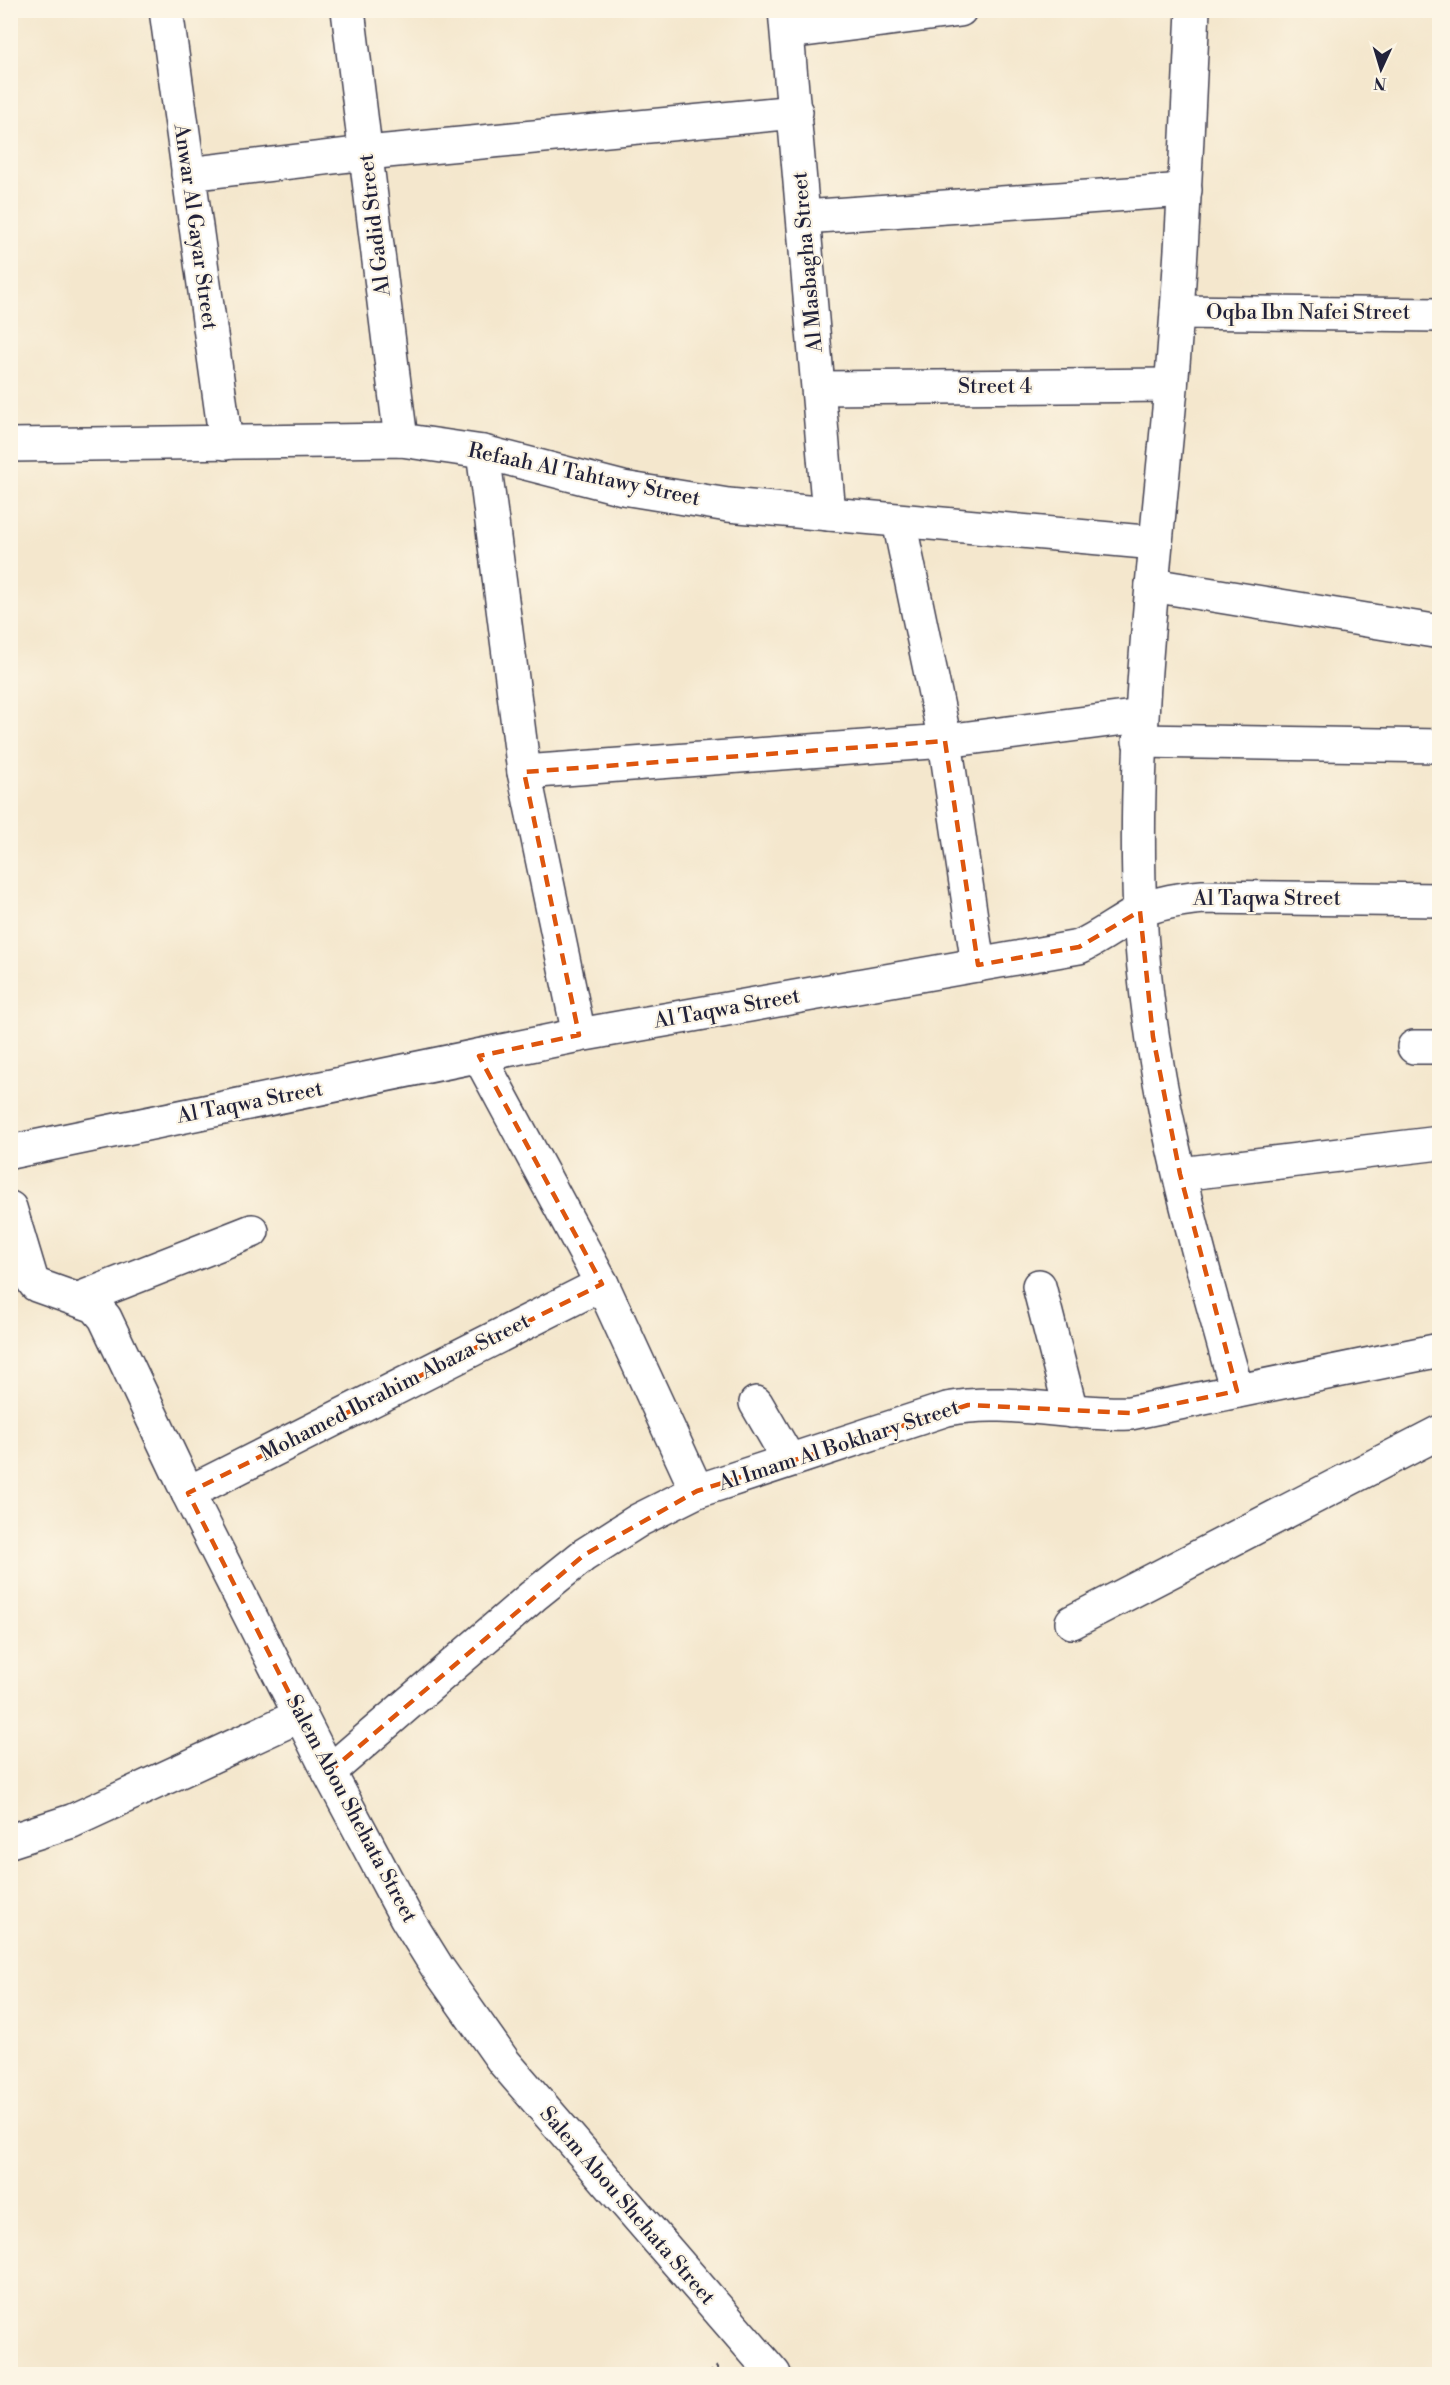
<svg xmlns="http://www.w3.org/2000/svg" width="1450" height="2385" font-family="'Libre Bodoni',serif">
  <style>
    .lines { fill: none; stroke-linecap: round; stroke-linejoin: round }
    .minor-casing { stroke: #424051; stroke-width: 36 }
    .path { stroke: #424051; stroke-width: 4; stroke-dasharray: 4.5 4.5; stroke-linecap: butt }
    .minor { stroke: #fff; stroke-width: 33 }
    .marked { fill: none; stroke: #de560e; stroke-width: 4.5; stroke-dasharray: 12 8; stroke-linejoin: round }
    .labels { text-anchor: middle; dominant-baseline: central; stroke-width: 4.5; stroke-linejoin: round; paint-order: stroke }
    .street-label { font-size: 21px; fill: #22223b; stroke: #fcf5e5 }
  </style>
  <rect width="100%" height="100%" fill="#fcf5e5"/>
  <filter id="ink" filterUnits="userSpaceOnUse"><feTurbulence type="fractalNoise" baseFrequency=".0167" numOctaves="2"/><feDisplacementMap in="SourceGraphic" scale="12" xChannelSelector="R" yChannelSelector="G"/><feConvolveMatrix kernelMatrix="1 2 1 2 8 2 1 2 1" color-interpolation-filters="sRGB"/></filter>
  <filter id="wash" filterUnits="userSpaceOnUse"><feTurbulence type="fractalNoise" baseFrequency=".008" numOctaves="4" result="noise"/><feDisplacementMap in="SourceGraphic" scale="24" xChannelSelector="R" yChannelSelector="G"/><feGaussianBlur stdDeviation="1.35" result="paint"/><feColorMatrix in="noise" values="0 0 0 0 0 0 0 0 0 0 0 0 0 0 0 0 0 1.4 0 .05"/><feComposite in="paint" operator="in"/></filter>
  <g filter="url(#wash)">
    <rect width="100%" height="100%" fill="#f4e7cd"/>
  </g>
  <g filter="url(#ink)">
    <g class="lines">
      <defs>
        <g id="minor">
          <path d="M166 10 226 443"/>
          <path d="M348 10 401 440"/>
          <path d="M785 10 829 514"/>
          <path d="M1193 10C1187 137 1182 262 1171 388 1155 562 1132 737 1140 912 1147 1075 1193 1235 1237 1391"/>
          <path d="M789 32 960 10"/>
          <path d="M188 174 366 153 796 112"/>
          <path d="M804 217 1185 190"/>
          <path d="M1177 312 1440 315"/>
          <path d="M819 388 1171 385"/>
          <path d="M10 445 401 440 483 452 623 488 728 505 1156 543"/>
          <path d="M483 452 524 772 579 1035"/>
          <path d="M899 521 945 741 978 965"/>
          <path d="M1152 585 1440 632"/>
          <path d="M1139 741 1440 746"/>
          <path d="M524 772 945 741 1141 716"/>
          <path d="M1414 1047H1440"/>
          <path d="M479 1056 602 1284 697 1491"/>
          <path d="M10 1152 579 1035 1079 947C1101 937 1118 923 1139 912 1158 902 1182 899 1203 897L1440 900"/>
          <path d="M1180 1174 1440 1143"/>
          <path d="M10 1208 31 1278 36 1285 95 1306 105 1318 188 1493 329 1772 406 1917 437 1967 504 2062 774 2374"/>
          <path d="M1039 1286 1071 1411"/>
          <path d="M79 1299 252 1231"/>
          <path d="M756 1403 789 1460"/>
          <path d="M188 1493 602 1284"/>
          <path d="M1072 1622 1440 1432"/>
          <path d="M329 1772 533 1596 584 1555 639 1520 697 1491 947 1409C1008 1397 1069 1416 1130 1413L1440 1350"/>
          <path d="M10 1841 72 1821 301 1715"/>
        </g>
      </defs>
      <use href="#minor" class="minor-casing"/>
      <path class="path" d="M709 2374 718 2367"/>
      <use href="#minor" class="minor"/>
    </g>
  </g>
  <path class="marked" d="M945 741 978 965 1079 947 1140 911 1153 1037 1180 1174 1237 1391 1130 1413 968 1405 697 1491 584 1555 329 1772 188 1493 602 1284 479 1056 579 1035 524 772Z"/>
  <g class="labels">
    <g class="street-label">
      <text transform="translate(375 225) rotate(-97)">Al Gadid Street</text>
      <text transform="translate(195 227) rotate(82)">Anwar Al Gayar Street</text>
      <text transform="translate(808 262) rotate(-95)">Al Masbagha Street</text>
      <text x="1308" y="313">Oqba Ibn Nafei Street</text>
      <text x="995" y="387">Street 4</text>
      <text transform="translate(584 475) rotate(12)">Refaah Al Tahtawy Street</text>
      <text x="1267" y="899">Al Taqwa Street</text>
      <text transform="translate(727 1009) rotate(-10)">Al Taqwa Street</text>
      <text transform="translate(250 1103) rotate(-11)">Al Taqwa Street</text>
      <text transform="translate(395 1388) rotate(-27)">Mohamed Ibrahim Abaza Street</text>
      <text transform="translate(839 1446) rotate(-18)">Al Imam Al Bokhary Street</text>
      <text transform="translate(351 1809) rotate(62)">Salem Abou Shehata Street</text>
      <text transform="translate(627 2206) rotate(49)">Salem Abou Shehata Street</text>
    </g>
  </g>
  <rect width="1450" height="2385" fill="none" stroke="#fcf5e5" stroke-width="36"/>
  <g transform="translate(1381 69) rotate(184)" stroke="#fcf5e5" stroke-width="4.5" paint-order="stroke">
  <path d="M0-4.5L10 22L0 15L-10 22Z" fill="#22223b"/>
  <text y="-9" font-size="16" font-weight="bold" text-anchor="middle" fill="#22223b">N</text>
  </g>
</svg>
